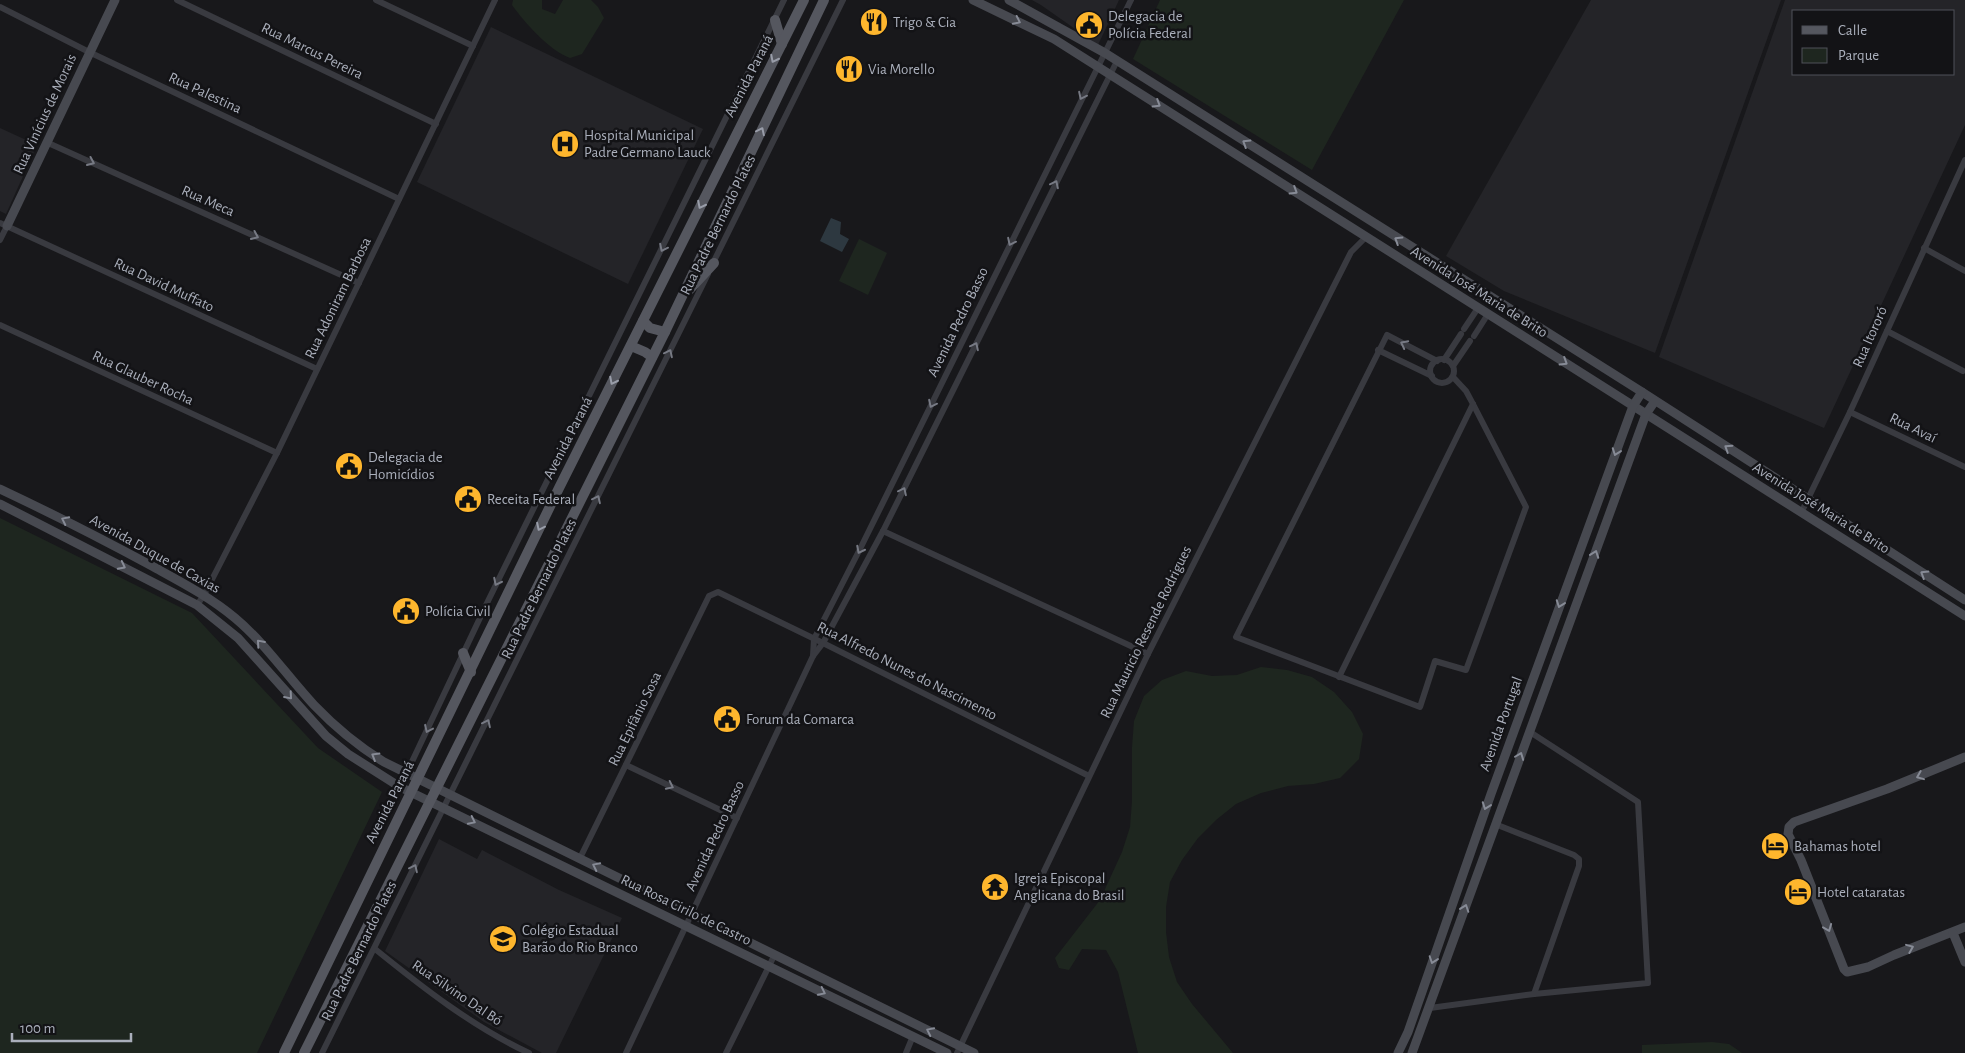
<svg xmlns="http://www.w3.org/2000/svg" width="1965" height="1053" font-family="'Alegreya Sans',sans-serif">
  <style>
    .built { fill: #242428; fill-rule: evenodd }
    .green { fill: #1e261f }
    .water { fill: #2d3840 }
    .lines { fill: none; stroke-linecap: round; stroke-linejoin: round }
    .street { stroke: #393a40; stroke-width: 6 }
    .secondary { stroke: #474950; stroke-width: 9 }
    .primary { stroke: #55575f; stroke-width: 10 }
    .oneway { stroke: #878b96 }
    .oneway2 { stroke: #999da9 }
    .oneway3 { stroke: #777a84 }
    .labels { text-anchor: middle; dominant-baseline: central; stroke-width: 5; stroke-linejoin: round; paint-order: stroke }
    .poi-label { font-size: 15px; fill: #aaafbb; stroke: #131316; text-anchor: start }
    .street-label { font-size: 15px; fill: #aaafbb; stroke: #131316 }
  </style>
  <rect width="100%" height="100%" fill="#18181b"/>
  <g class="built">
    <path d="M1032 0H1119L1098 45 1041 5Z"/>
    <path d="M1591 0H1781L1655 353 1504 291 1446 256Z"/>
    <path d="M1785 0H1965V125L1824 428 1659 357ZM1794 11H1954V74H1794Z"/>
    <path d="M491 27 703 129 628 284 417 182Z"/>
    <path d="M0 128 37 145 6 214 0 211Z"/>
    <path d="M439 839 477 859 482 850 559 890 622 918 556 1053H542L484 1022 385 951Z"/>
  </g>
  <g class="green">
    <path d="M513 0H542V9L555 14 563 0H591L598 7 604 18 582 54 570 58C549 50 525 23 512 5Z"/>
    <path d="M1160 0H1404L1312 170 1133 59Z"/>
    <path d="M859 239 887 253 868 295 839 281Z"/>
    <path d="M0 518 192 613 318 748 382 792 257 1053H0Z"/>
    <path d="M1261 667 1287 670 1312 677 1334 692 1352 712 1363 734 1359 759 1340 778 1314 784 1288 786 1261 793 1236 804 1216 820 1198 838 1182 860 1170 882 1166 907V932L1169 957 1177 982 1192 1004 1233 1053H1138L1118 972 1106 950 1082 949 1069 970 1059 968 1055 958 1100 900 1122 852 1130 827 1132 801V747L1134 721 1144 696 1162 680 1186 671 1212 676 1237 675Z"/>
    <path d="M1712 1042 1729 1044 1742 1053H1760H1642V1045Z"/>
  </g>
  <path class="water" d="M831 218 841 222 840 234 849 239 842 252 820 241Z"/>
  <g class="lines">
    <g class="street">
      <path d="M177 0 436 124"/>
      <path d="M376 0 473 46"/>
      <path d="M0 7 89 52 399 199"/>
      <path d="M46 142 359 283"/>
      <path d="M0 223 317 369"/>
      <path d="M0 240 7 226"/>
      <path d="M1924 248 1965 271"/>
      <path d="M712 265 843 0"/>
      <path d="M0 325 277 453"/>
      <path d="M1464 329 1478 308"/>
      <path d="M1887 331 1963 371"/>
      <path d="M1474 336 1488 314"/>
      <path d="M1378 350 1432 376"/>
      <circle cx="1442" cy="371" r="12"/>
      <path d="M1444 360 1461 334"/>
      <path d="M1437 361 1387 335 1236 637 1420 707 1435 661 1466 670 1526 507 1473 404 1466 391 1453 377"/>
      <path d="M1453 366 1470 341"/>
      <path d="M1850 412 1965 467"/>
      <path d="M1802 511 1850 412 1965 160"/>
      <path d="M883 531 1148 654"/>
      <path d="M197 605 204 595 277 453 495 0"/>
      <path d="M813 656 814 639 861 547 1131 0"/>
      <path d="M1339 677 1473 404"/>
      <path d="M626 765 737 818"/>
      <path d="M400 787 488 601 784 0"/>
      <path d="M1495 824 1574 855 1579 859V866L1534 994"/>
      <path d="M580 858 709 596 718 592 823 643 1089 776"/>
      <path d="M375 949C422 987 473 1027 529 1053"/>
      <path d="M1430 1008 1534 994 1648 983 1638 802 1530 732"/>
      <path d="M322 1053 708 274"/>
      <path d="M626 1053 813 656 823 643 883 531 1117 61"/>
      <path d="M726 1053 775 954"/>
      <path d="M906 1053 913 1036"/>
      <path d="M957 1053 1148 654 1351 252 1366 237"/>
    </g>
    <g class="secondary">
      <path d="M973 0 1054 39 1965 616"/>
      <path d="M1009 0 1105 53 1642 392 1965 600"/>
      <path d="M7 226 115 0"/>
      <path d="M0 489C51 513 102 539 152 566 181 582 210 597 235 618 265 643 287 676 314 705 335 727 358 746 384 762L974 1053"/>
      <path d="M0 504 197 605 238 638 326 736 348 754 400 787 947 1053"/>
      <path d="M1965 757 1887 789 1794 822 1789 827 1788 834 1801 860 1844 969 1847 972 1868 967 1894 955 1965 927"/>
      <path d="M1953 933 1965 962"/>
      <path d="M1398 1053 1408 1032 1491 794 1633 406 1642 392"/>
      <path d="M1412 1053 1646 414 1655 401"/>
    </g>
    <g class="primary">
      <path d="M775 20 782 44"/>
      <path d="M689 290 714 263"/>
      <path d="M643 321 650 328 665 332"/>
      <path d="M631 346 645 352 652 357"/>
      <path d="M463 653 471 672"/>
      <path d="M284 1053 559 488 804 0"/>
      <path d="M304 1053 665 332 824 0"/>
    </g>
  </g>
  <defs><path id="oneway-chevron" d="M-2-3.5L2.5 0L-2 3.5" fill="none" stroke-width="1.6" stroke-linecap="round" stroke-linejoin="round" transform="scale(1.25)"/></defs>
  <g class="oneway">
    <use href="#oneway-chevron" transform="translate(1017 21) rotate(26)"/>
    <use href="#oneway-chevron" transform="translate(1157 104) rotate(32)"/>
    <use href="#oneway-chevron" transform="translate(1246 143) rotate(-148)"/>
    <use href="#oneway-chevron" transform="translate(1294 191) rotate(32)"/>
    <use href="#oneway-chevron" transform="translate(1398 240) rotate(-148)"/>
    <use href="#oneway-chevron" transform="translate(1564 362) rotate(32)"/>
    <use href="#oneway-chevron" transform="translate(1728 448) rotate(-147)"/>
    <use href="#oneway-chevron" transform="translate(1616 452) rotate(110)"/>
    <use href="#oneway-chevron" transform="translate(65 520) rotate(-154)"/>
    <use href="#oneway-chevron" transform="translate(1595 554) rotate(-70)"/>
    <use href="#oneway-chevron" transform="translate(122 566) rotate(27)"/>
    <use href="#oneway-chevron" transform="translate(1924 574) rotate(-148)"/>
    <use href="#oneway-chevron" transform="translate(1560 604) rotate(110)"/>
    <use href="#oneway-chevron" transform="translate(260 643) rotate(-131)"/>
    <use href="#oneway-chevron" transform="translate(289 696) rotate(49)"/>
    <use href="#oneway-chevron" transform="translate(375 756) rotate(-149)"/>
    <use href="#oneway-chevron" transform="translate(1520 756) rotate(-69)"/>
    <use href="#oneway-chevron" transform="translate(1920 776) rotate(158)"/>
    <use href="#oneway-chevron" transform="translate(1486 806) rotate(110)"/>
    <use href="#oneway-chevron" transform="translate(472 821) rotate(26)"/>
    <use href="#oneway-chevron" transform="translate(596 866) rotate(-154)"/>
    <use href="#oneway-chevron" transform="translate(1465 908) rotate(-71)"/>
    <use href="#oneway-chevron" transform="translate(1828 928) rotate(68)"/>
    <use href="#oneway-chevron" transform="translate(1910 948) rotate(-22)"/>
    <use href="#oneway-chevron" transform="translate(1433 960) rotate(109)"/>
    <use href="#oneway-chevron" transform="translate(822 992) rotate(26)"/>
    <use href="#oneway-chevron" transform="translate(930 1031) rotate(-154)"/>
  </g>
  <g class="oneway2">
    <use href="#oneway-chevron" transform="translate(774 59) rotate(117)"/>
    <use href="#oneway-chevron" transform="translate(761 131) rotate(-64)"/>
    <use href="#oneway-chevron" transform="translate(701 205) rotate(117)"/>
    <use href="#oneway-chevron" transform="translate(613 381) rotate(117)"/>
    <use href="#oneway-chevron" transform="translate(540 527) rotate(116)"/>
  </g>
  <g class="oneway3">
    <use href="#oneway-chevron" transform="translate(1082 96) rotate(116)"/>
    <use href="#oneway-chevron" transform="translate(91 162) rotate(24)"/>
    <use href="#oneway-chevron" transform="translate(1055 184) rotate(-64)"/>
    <use href="#oneway-chevron" transform="translate(255 236) rotate(24)"/>
    <use href="#oneway-chevron" transform="translate(1011 242) rotate(116)"/>
    <use href="#oneway-chevron" transform="translate(663 248) rotate(116)"/>
    <use href="#oneway-chevron" transform="translate(1404 344) rotate(-153)"/>
    <use href="#oneway-chevron" transform="translate(975 346) rotate(-64)"/>
    <use href="#oneway-chevron" transform="translate(669 353) rotate(-64)"/>
    <use href="#oneway-chevron" transform="translate(932 404) rotate(116)"/>
    <use href="#oneway-chevron" transform="translate(903 491) rotate(-64)"/>
    <use href="#oneway-chevron" transform="translate(597 499) rotate(-64)"/>
    <use href="#oneway-chevron" transform="translate(860 550) rotate(117)"/>
    <use href="#oneway-chevron" transform="translate(497 582) rotate(117)"/>
    <use href="#oneway-chevron" transform="translate(487 723) rotate(-64)"/>
    <use href="#oneway-chevron" transform="translate(428 729) rotate(115)"/>
    <use href="#oneway-chevron" transform="translate(670 786) rotate(26)"/>
    <use href="#oneway-chevron" transform="translate(414 868) rotate(-64)"/>
  </g>
  <defs>
    <symbol id="restaurant-disc" viewBox="-11 -11 22 22"><circle r="9.5" fill="#feb62d" stroke="#131316"/><path d="M-5-6h1v4h1v-4h1v4h1v-4h1v5L-1.5 .5V6h-2V.5L-5-1ZM5-6V6H3V1.5H1.5Q1.5-4 5-6Z" fill="#111"/></symbol>
    <symbol id="civic-disc" viewBox="-11 -11 22 22"><circle r="9.5" fill="#feb62d" stroke="#131316"/><path d="M-.6-6.5H3V-4.5H.6V-3L4-1V1h2V6H-6V1h2V-1L-.6-3ZM-1.2 2.5V6h2.4V2.5Z" fill="#111"/></symbol>
    <symbol id="hospital-disc" viewBox="-11 -11 22 22"><circle r="9.5" fill="#feb62d" stroke="#131316"/><path d="M-5-5h3v3.5h4V-5h3V5h-3V1.5h-4V5h-3Z" fill="#111"/></symbol>
    <symbol id="hotel-disc" viewBox="-11 -11 22 22"><circle r="9.5" fill="#feb62d" stroke="#131316"/><path d="M-6-4.5h1.5V1H6V5H4.5V3h-9V5H-6ZM-4 0a1.8 1.8 0 1 1 3.6 0ZM.5 0V-2.5h3Q6-2.5 6 0Z" fill="#111"/></symbol>
    <symbol id="temple-disc" viewBox="-11 -11 22 22"><circle r="9.5" fill="#feb62d" stroke="#131316"/><path d="M0-6L5-2H3V0L6.5 2.5H4V6H1.5V3h-3V6H-4V2.5H-6.5L-3 0V-2H-5Z" fill="#111"/></symbol>
    <symbol id="school-disc" viewBox="-11 -11 22 22"><circle r="9.5" fill="#feb62d" stroke="#131316"/><path d="M0-5L7-2L0 1L-7-2ZM-4 1L0 2.5L4 1V4Q0 6-4 4Z" fill="#111"/></symbol>
  </defs>
  <g fill-rule="evenodd">
    <use href="#restaurant-disc" x="858" y="6" width="32" height="32"/>
    <use href="#civic-disc" x="1073" y="9" width="32" height="32"/>
    <use href="#restaurant-disc" x="833" y="53" width="32" height="32"/>
    <use href="#hospital-disc" x="549" y="128" width="32" height="32"/>
    <use href="#civic-disc" x="333" y="450" width="32" height="32"/>
    <use href="#civic-disc" x="452" y="483" width="32" height="32"/>
    <use href="#civic-disc" x="390" y="595" width="32" height="32"/>
    <use href="#civic-disc" x="711" y="703" width="32" height="32"/>
    <use href="#hotel-disc" x="1759" y="830" width="32" height="32"/>
    <use href="#temple-disc" x="979" y="871" width="32" height="32"/>
    <use href="#hotel-disc" x="1782" y="876" width="32" height="32"/>
    <use href="#school-disc" x="487" y="923" width="32" height="32"/>
  </g>
  <g class="labels">
    <g class="poi-label">
      <text x="1108" y="16">Delegacia de<tspan x="1108" dy="17">Polícia Federal</tspan></text>
      <text x="893" y="22">Trigo &amp; Cia</text>
      <text x="868" y="69">Via Morello</text>
      <text x="584" y="135">Hospital Municipal<tspan x="584" dy="17">Padre Germano Lauck</tspan></text>
      <text x="368" y="457">Delegacia de<tspan x="368" dy="17">Homicídios</tspan></text>
      <text x="487" y="499">Receita Federal</text>
      <text x="425" y="611">Polícia Civil</text>
      <text x="746" y="719">Forum da Comarca</text>
      <text x="1794" y="846">Bahamas hotel</text>
      <text x="1014" y="878">Igreja Episcopal<tspan x="1014" dy="17">Anglicana do Brasil</tspan></text>
      <text x="1817" y="892">Hotel cataratas</text>
      <text x="522" y="930">Colégio Estadual<tspan x="522" dy="17">Barão do Rio Branco</tspan></text>
    </g>
    <g class="street-label">
      <text transform="translate(312 51) rotate(26)">Rua Marcus Pereira</text>
      <text transform="translate(749 76) rotate(-63)">Avenida Paraná</text>
      <text transform="translate(205 93) rotate(25)">Rua Palestina</text>
      <text transform="translate(45 114) rotate(-65)">Rua Vinícius de Morais</text>
      <text transform="translate(208 201) rotate(24)">Rua Meca</text>
      <text transform="translate(718 225) rotate(-64)">Rua Padre Bernardo Plates</text>
      <text transform="translate(164 285) rotate(25)">Rua David Muffato</text>
      <text transform="translate(1479 292) rotate(32)">Avenida José Maria de Brito</text>
      <text transform="translate(338 298) rotate(-64)">Rua Adoniram Barbosa</text>
      <text transform="translate(958 322) rotate(-64)">Avenida Pedro Basso</text>
      <text transform="translate(1870 337) rotate(-66)">Rua Itororó</text>
      <text transform="translate(143 378) rotate(25)">Rua Glauber Rocha</text>
      <text transform="translate(1913 428) rotate(26)">Rua Avaí</text>
      <text transform="translate(568 438) rotate(-63)">Avenida Paraná</text>
      <text transform="translate(1821 508) rotate(32)">Avenida José Maria de Brito</text>
      <text transform="translate(155 554) rotate(29)">Avenida Duque de Caxias</text>
      <text transform="translate(539 589) rotate(-64)">Rua Padre Bernardo Plates</text>
      <text transform="translate(1146 632) rotate(-64)">Rua Mauricio Resende Rodrigues</text>
      <text transform="translate(907 671) rotate(27)">Rua Alfredo Nunes do Nascimento</text>
      <text transform="translate(635 719) rotate(-64)">Rua Epifânio Sosa</text>
      <text transform="translate(1501 724) rotate(-70)">Avenida Portugal</text>
      <text transform="translate(390 802) rotate(-63)">Avenida Paraná</text>
      <text transform="translate(715 836) rotate(-65)">Avenida Pedro Basso</text>
      <text transform="translate(686 910) rotate(26)">Rua Rosa Cirilo de Castro</text>
      <text transform="translate(359 951) rotate(-64)">Rua Padre Bernardo Plates</text>
      <text transform="translate(457 993) rotate(34)">Rua Silvino Dal Bó</text>
    </g>
  </g>
  <rect x="1792" y="10" width="162" height="65" fill="#131316" stroke="#4f5158"/>
  <rect x="1802" y="26" width="25" height="8" fill="#55575f" stroke="#4f5158"/>
  <text x="1838" y="35" font-size="15" fill="#aaafbb">Calle</text>
  <rect x="1802" y="48" width="25" height="15" fill="#1e261f" stroke="#4f5158"/>
  <text x="1838" y="60" font-size="15" fill="#aaafbb">Parque</text>
  <path d="M12 1033v8h119v-8" fill="none" stroke="#aaafbb" stroke-width="2.5"/>
  <text x="20" y="1033" font-size="15" fill="#aaafbb" stroke="#131316" stroke-width="4" paint-order="stroke">100 m</text>
</svg>
